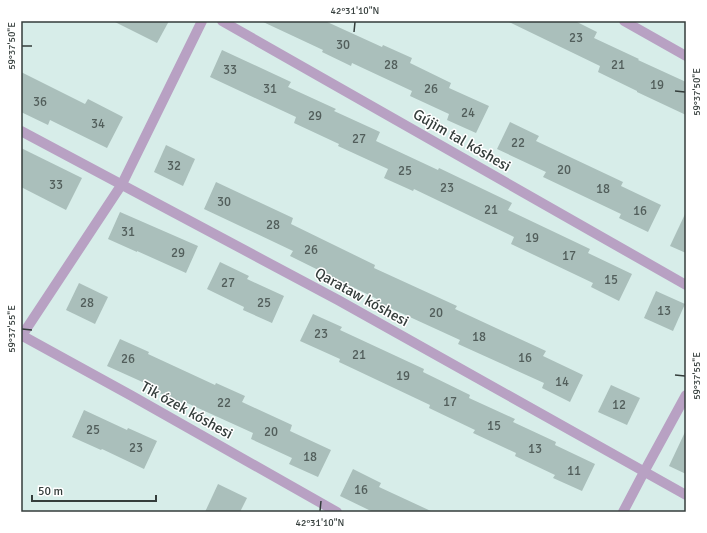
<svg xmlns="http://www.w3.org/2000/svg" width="707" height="533" font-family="Signika,sans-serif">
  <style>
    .building { fill: #aabfbb }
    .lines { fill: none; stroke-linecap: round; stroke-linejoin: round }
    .street { stroke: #b8a1c3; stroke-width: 10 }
    .ticks { fill: none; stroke: #343d3b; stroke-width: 1.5 }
    .labels { text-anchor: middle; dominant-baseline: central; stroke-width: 3; stroke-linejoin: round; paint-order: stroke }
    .number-label { font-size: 13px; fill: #525e5b }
    .street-label { font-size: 15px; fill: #343d3b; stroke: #fff }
    .neatline { fill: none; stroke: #343d3b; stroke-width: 1.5 }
    .ticks-label { font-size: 10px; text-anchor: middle; fill: #343d3b }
  </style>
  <rect width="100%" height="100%" fill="#d7ede9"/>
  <g class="building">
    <path d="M113 21H169L157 43Z"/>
    <path d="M261 21H325L382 47 383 45 412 58 410 63 451 83 449 88 489 106 476 133 447 120 449 114 410 96 412 91 352 63 351 66 322 52 323 50Z"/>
    <path d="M507 21H575L597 32 594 38 639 59 638 60 686 82V115L637 92V91L598 72 600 66Z"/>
    <path d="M222 50 291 82 288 87 336 109 334 111 380 132 376 141 438 170 439 168 512 203 508 210 590 249 588 253 632 274 619 301 591 287 593 283 511 244 514 237 414 189 413 191 384 178 388 169 338 146 339 144 294 123 296 117 210 77Z"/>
    <path d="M21 72 85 104 88 99 123 117 107 148 50 120 48 125 21 112Z"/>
    <path d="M510 122 539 136 536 141 623 182 621 186 661 205 648 232 619 218 621 214 543 177 546 172 497 149Z"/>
    <path d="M166 145 195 159 183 186 154 172Z"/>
    <path d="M21 148 82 178 66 210 21 187Z"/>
    <path d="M216 182 293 218 291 224 375 265 374 268 457 306 455 309 546 351 543 356 583 375 570 402 542 388 544 383 458 344 460 340 377 302 379 300 290 256 293 251 204 209Z"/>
    <path d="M120 212 198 246 186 273 137 251V252L108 239Z"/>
    <path d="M686 212V253L670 246Z"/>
    <path d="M220 262 249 276 247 279 284 296 272 323 243 310 244 307 207 289Z"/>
    <path d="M79 283 108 297 95 324 66 310Z"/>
    <path d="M656 291 685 304 673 331 644 318Z"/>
    <path d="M313 314 342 327 340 330 424 369 423 372 470 395 469 398 515 419 513 422 556 442 555 445 595 464 582 491 553 478 555 475 515 456 516 453 473 433 475 430 429 408 430 405 339 362 340 359 300 341Z"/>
    <path d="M120 339 149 352 148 354 215 385 216 383 245 396 242 402 292 425 290 431 331 450 318 477 289 464 292 458 251 439 253 433 187 403 186 405 157 392 158 389 107 366Z"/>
    <path d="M611 385 640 398 627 425 598 412Z"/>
    <path d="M84 410 127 430 128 428 157 441 144 469 102 449 101 450 72 437Z"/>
    <path d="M686 430V474L669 466Z"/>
    <path d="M353 469 381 483 379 487 433 512H373L340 496Z"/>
    <path d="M218 484 247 498 240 512H205Z"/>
  </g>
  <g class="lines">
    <g class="street">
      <path d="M222 21 686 285"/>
      <path d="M624 21 686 56"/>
      <path d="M21 131 338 300 686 495"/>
      <path d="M21 335 132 396 337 512"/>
      <path d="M21 337 122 184 202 21"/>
      <path d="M623 512 644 472 686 395"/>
    </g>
  </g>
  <path class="ticks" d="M354 32 355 22M22 46H32M675 91 685 92M22 329 32 330M675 375 685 376M320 511 321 501"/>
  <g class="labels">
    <g class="number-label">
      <text x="576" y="38">23</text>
      <text x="343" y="45">30</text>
      <text x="391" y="65">28</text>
      <text x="618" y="65">21</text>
      <text x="230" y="70">33</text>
      <text x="657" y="85">19</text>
      <text x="270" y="89">31</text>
      <text x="431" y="89">26</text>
      <text x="40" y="102">36</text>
      <text x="468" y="113">24</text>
      <text x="315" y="116">29</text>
      <text x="98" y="124">34</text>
      <text x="359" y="139">27</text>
      <text x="518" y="143">22</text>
      <text x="174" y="166">32</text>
      <text x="564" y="170">20</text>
      <text x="405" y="171">25</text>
      <text x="56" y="185">33</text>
      <text x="447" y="188">23</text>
      <text x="603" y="189">18</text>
      <text x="224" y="202">30</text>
      <text x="491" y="210">21</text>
      <text x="640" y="211">16</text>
      <text x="273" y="225">28</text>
      <text x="128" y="232">31</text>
      <text x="532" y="238">19</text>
      <text x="311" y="250">26</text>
      <text x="178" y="253">29</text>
      <text x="569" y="256">17</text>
      <text x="611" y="280">15</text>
      <text x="228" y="283">27</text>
      <text x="87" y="303">28</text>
      <text x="264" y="303">25</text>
      <text x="664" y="311">13</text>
      <text x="436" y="313">20</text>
      <text x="321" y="334">23</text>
      <text x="479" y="337">18</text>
      <text x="359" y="355">21</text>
      <text x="525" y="358">16</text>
      <text x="128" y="359">26</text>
      <text x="403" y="376">19</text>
      <text x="562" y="382">14</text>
      <text x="450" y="402">17</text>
      <text x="224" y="403">22</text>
      <text x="619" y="405">12</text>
      <text x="494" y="426">15</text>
      <text x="93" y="430">25</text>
      <text x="271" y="432">20</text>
      <text x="136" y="448">23</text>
      <text x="535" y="449">13</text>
      <text x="310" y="457">18</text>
      <text x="574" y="471">11</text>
      <text x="361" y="490">16</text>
    </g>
    <g class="street-label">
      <text transform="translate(462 140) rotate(30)">Gújim tal kóshesi</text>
      <text transform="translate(362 297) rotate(29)">Qarataw kóshesi</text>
      <text transform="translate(187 410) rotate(29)">Tik ózek kóshesi</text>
    </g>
  </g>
  <rect width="707" height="533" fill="none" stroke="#ffffff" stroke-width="44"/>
  <path d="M32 495v6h124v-6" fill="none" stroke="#343d3b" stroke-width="2"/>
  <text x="38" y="495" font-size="12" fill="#343d3b" stroke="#ffffff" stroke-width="3" paint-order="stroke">50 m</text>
  <rect x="22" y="22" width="663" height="489" class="neatline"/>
  <g class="ticks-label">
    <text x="355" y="14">42°31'10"N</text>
    <text transform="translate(11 46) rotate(-90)" y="4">59°37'50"E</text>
    <text transform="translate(696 92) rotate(-90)" y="4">59°37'50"E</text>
    <text transform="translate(11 329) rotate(-90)" y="4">59°37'55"E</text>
    <text transform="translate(696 376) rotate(-90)" y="4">59°37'55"E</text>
    <text x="320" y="526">42°31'10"N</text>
  </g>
</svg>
